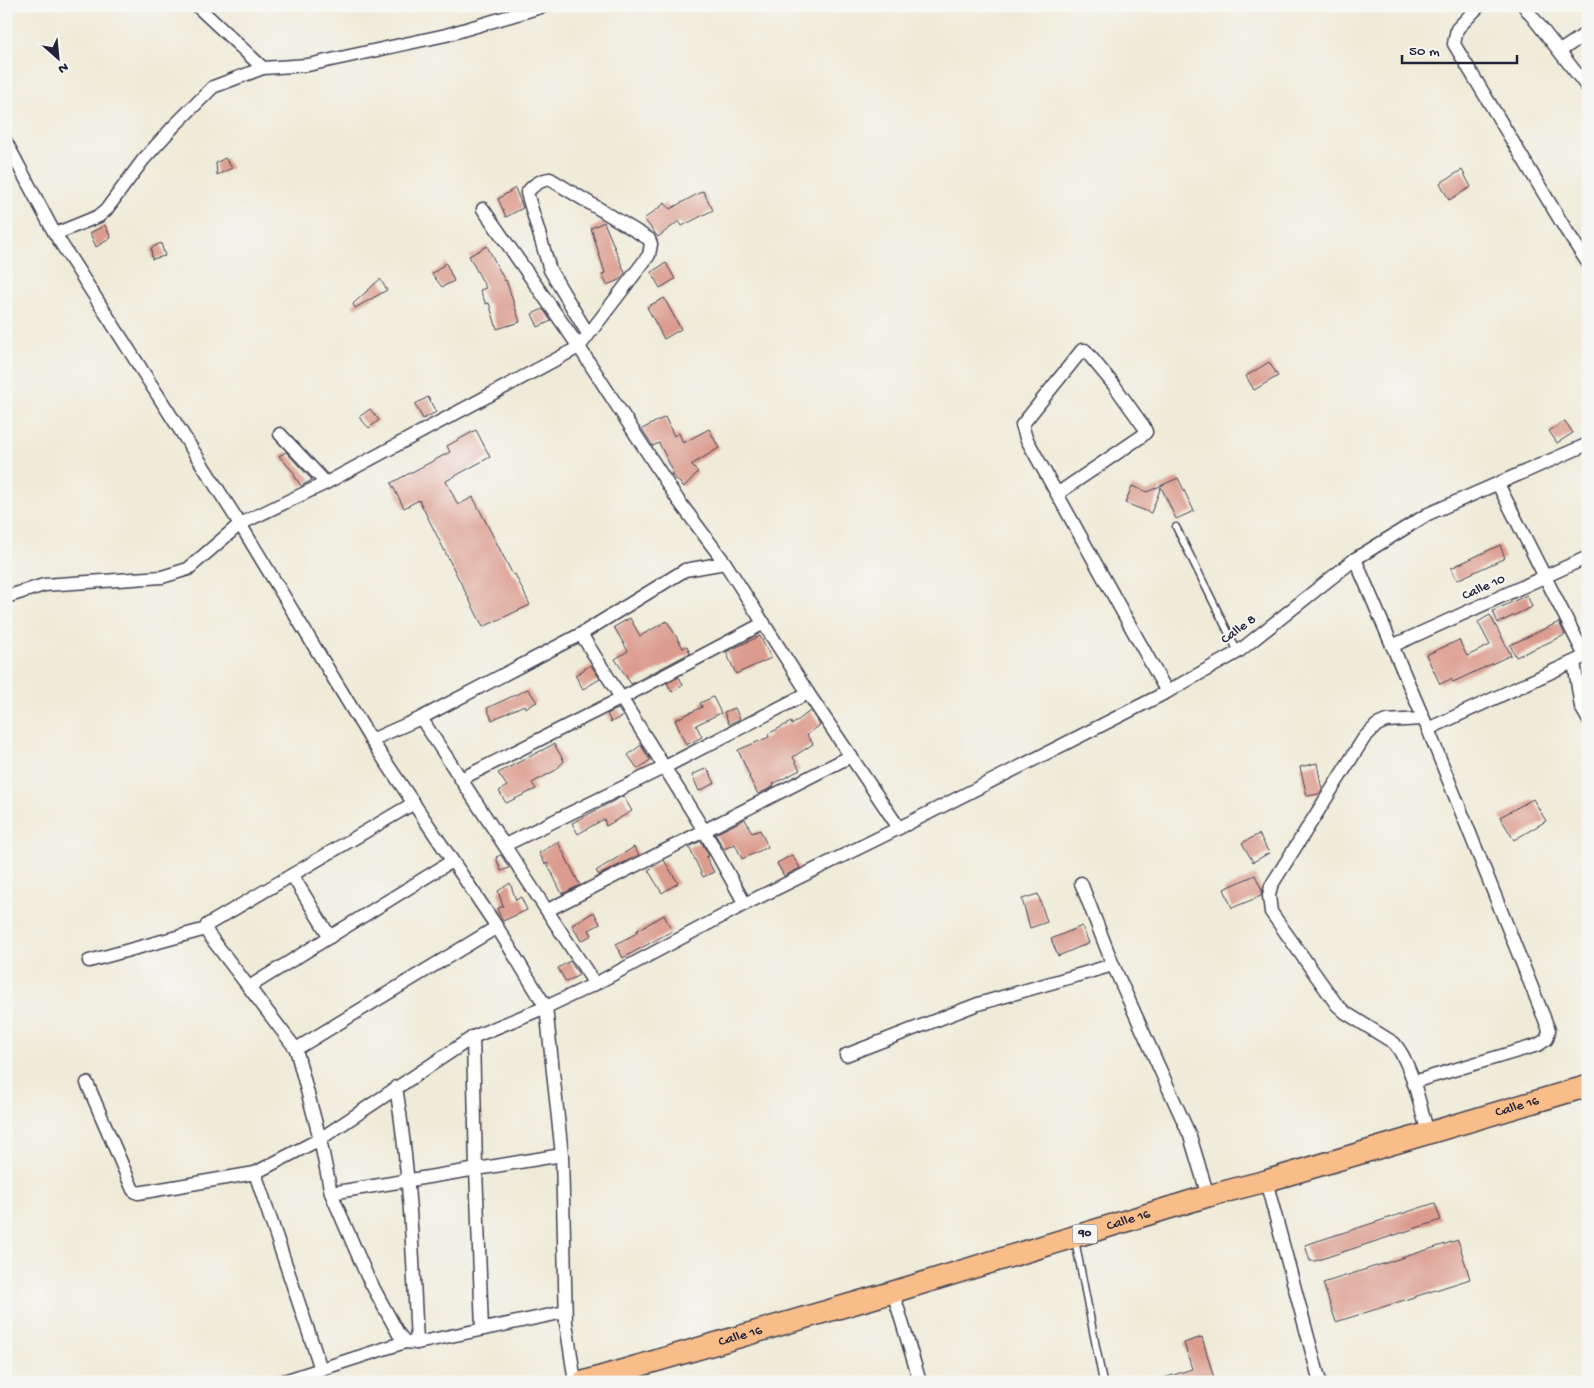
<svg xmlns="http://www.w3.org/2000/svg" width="1594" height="1388" font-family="'Gochi Hand',sans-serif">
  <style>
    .building { fill: #db9b8d }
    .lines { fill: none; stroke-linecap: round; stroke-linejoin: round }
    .service-casing { stroke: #414053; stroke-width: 9 }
    .minor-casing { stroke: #414053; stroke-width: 15 }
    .trunk-casing { stroke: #414053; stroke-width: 24 }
    .service { stroke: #fff; stroke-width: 6 }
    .minor { stroke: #fff; stroke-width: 12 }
    .trunk { stroke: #f8bd89; stroke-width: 21 }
    .labels { text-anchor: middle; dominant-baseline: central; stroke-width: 4; stroke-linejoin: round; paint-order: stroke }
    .shield { fill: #f6f6f2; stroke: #626272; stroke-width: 1 }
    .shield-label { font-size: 12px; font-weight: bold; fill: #22223b }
    .street-label { font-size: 14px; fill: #22223b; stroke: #f6f6f2 }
  </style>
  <rect width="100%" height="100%" fill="#f6f6f2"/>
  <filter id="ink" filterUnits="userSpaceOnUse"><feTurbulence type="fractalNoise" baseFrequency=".02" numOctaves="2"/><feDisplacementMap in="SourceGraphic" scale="10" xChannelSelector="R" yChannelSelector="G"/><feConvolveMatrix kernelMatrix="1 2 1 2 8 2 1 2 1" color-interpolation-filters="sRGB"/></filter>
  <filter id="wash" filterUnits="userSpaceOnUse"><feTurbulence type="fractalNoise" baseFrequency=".0096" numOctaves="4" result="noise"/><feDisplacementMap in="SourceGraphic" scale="20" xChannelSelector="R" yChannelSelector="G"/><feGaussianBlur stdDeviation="1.12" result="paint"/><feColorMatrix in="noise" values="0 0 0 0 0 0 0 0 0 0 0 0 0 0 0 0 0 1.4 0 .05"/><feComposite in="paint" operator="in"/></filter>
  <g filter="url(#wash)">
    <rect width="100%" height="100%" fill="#efebd8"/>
    <g id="blocks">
      <g class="building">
        <path d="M225 158 232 168 217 175 216 163Z"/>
        <path d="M1462 170 1471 187 1449 200 1440 183Z"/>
        <path d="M515 188 523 208 506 217 498 199Z"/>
        <path d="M703 191 713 210 682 226 679 221 658 237 644 219 665 203 670 209Z"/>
        <path d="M604 222 625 273 619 280 607 285 602 274 605 273 591 228Z"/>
        <path d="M105 225 111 238 96 247 90 233Z"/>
        <path d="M161 243 165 256 152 259 151 248Z"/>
        <path d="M487 246 505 281 506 280 520 322 497 329 489 303 486 304 480 290 486 288 469 256Z"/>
        <path d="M446 263 454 281 442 287 432 274Z"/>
        <path d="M666 263 675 279 660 288 651 272Z"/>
        <path d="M380 279 387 290 355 308 353 304Z"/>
        <path d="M664 298 681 329 664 339 647 307Z"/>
        <path d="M543 309 551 321 538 327 532 314Z"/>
        <path d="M1269 362 1278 376 1254 390 1246 376Z"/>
        <path d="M428 397 436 412 423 419 415 404Z"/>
        <path d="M370 409 379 420 369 428 359 417Z"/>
        <path d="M665 417 674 436 679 433 683 443 709 429 719 448 691 465 698 472 684 487 671 474 673 471 659 443 653 446 642 429Z"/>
        <path d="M1565 421 1573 433 1557 443 1549 431Z"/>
        <path d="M476 430 490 457 446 481 458 505 473 497 513 575 515 574 530 605 483 627 419 500 404 508 391 483 450 452 447 446Z"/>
        <path d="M286 452 312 480 301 486 294 475 295 474 279 456Z"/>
        <path d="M1178 478 1194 511 1176 519 1161 487 1151 513 1125 503 1132 486 1147 492Z"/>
        <path d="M1500 545 1505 558 1457 580 1451 568Z"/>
        <path d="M1527 595 1532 607 1498 623 1493 611Z"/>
        <path d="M1490 615 1511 655 1453 682 1451 679 1440 684 1426 655 1459 640 1467 656 1490 645 1478 622Z"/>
        <path d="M630 618 640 636 667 621 683 648 687 646 690 653 631 684 615 659 628 651 614 627Z"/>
        <path d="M1559 622 1565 635 1516 657 1510 645Z"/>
        <path d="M760 636 771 658 736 674 726 652Z"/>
        <path d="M591 665 600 679 583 689 575 675Z"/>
        <path d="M679 677 683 685 672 692 667 683Z"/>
        <path d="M528 689 537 702 525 708 524 705 492 720 487 708Z"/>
        <path d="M713 697 721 713 696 725 702 737 686 745 675 720 702 707 700 703Z"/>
        <path d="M735 708 740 719 729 724 724 712Z"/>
        <path d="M618 709 623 716 611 722 607 714Z"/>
        <path d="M810 711 820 725 807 735 813 744 793 757 800 770 773 784 774 786 758 794 749 777H750L738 750 769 737 768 734 791 722 792 725Z"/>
        <path d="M554 744 564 761 556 770 532 783 536 789 506 803 499 791 507 786 498 773Z"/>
        <path d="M641 745 650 760 638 769 628 755Z"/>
        <path d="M1317 763 1322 790 1319 794 1307 796 1300 767Z"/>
        <path d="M707 768 715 783 699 791 692 775Z"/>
        <path d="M623 796 632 811 606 826 604 819 578 834 572 823Z"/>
        <path d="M1533 799 1546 821 1514 840 1500 817Z"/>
        <path d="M745 819 752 833 760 830 768 847 742 859 735 844 724 849 715 834Z"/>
        <path d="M1259 834 1269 853 1253 862 1242 843Z"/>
        <path d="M701 841 709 856 706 857 714 872 703 877 689 847Z"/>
        <path d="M558 842 580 885 562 894 547 863 545 864 539 853Z"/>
        <path d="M634 847 639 855 599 875 596 871Z"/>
        <path d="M501 855 509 868 501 871 496 857Z"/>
        <path d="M792 855 800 868 784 876 777 863Z"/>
        <path d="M664 860 678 883 662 893 648 870Z"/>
        <path d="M1255 875 1262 890 1261 896 1232 908 1224 889Z"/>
        <path d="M510 883 516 900 521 897 527 910 503 921 497 909 503 906 498 891Z"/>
        <path d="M1038 894 1047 922 1030 928 1022 899Z"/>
        <path d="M594 912 600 924 589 930 592 935 581 941 572 925Z"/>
        <path d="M664 915 672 931 623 958 616 944 637 933 636 931Z"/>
        <path d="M1082 926 1089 943 1058 956 1051 939Z"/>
        <path d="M570 961 579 975 566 982 558 968Z"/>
        <path d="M1435 1203 1441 1220 1315 1261H1310L1305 1245Z"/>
        <path d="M1458 1240 1470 1279 1336 1322 1323 1283Z"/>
        <path d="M1202 1337 1215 1382H1162L1161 1379 1192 1369 1184 1343Z"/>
      </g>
    </g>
  </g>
  <g filter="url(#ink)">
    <use href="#blocks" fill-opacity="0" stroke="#414053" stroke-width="1"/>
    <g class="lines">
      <defs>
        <g id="service">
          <path d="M1176 527 1238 652"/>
          <path d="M1075 1240 1103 1382"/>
        </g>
        <g id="minor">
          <path d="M197 6 263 68"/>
          <path d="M1479 6 1457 29 1454 44 1566 230 1588 263"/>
          <path d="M1524 6 1588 88"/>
          <path d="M1560 51 1588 32"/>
          <path d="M6 142 55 234 240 524 371 740 497 927 546 1007 562 1155 566 1323 575 1382"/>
          <path d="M483 209 579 347 678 500 725 563 808 693 899 828"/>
          <path d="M55 234 99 216 106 210 143 160 174 126 213 87 263 68 308 65 446 35 544 6"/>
          <path d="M280 434 326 483"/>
          <path d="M1498 484 1585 656"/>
          <path d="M1057 494 1142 436 1146 432 1144 427 1114 385 1085 350H1082L1022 425 1026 438 1167 692"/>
          <path d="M1355 559 1428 729 1549 1030 1547 1039 1538 1045 1413 1082"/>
          <path d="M6 597 44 585 162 577 188 569 240 524 326 483 579 347 649 255 651 244 649 239 550 179C540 180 532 186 527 193L550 270 588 334"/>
          <path d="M581 634 705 832 745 904"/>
          <path d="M1392 646 1588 557"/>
          <path d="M1574 662 1581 707 1588 719"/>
          <path d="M421 718 595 984"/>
          <path d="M1423 719 1386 721 1377 725 1364 738 1271 886 1269 896 1271 912 1337 1005 1346 1013 1394 1043C1412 1063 1420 1107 1428 1133"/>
          <path d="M1428 729 1588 655"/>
          <path d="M371 740 421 718 581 634 685 570 725 563"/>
          <path d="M461 779 622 698 764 623"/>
          <path d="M505 845 665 767 808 693"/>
          <path d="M292 875 330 937"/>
          <path d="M1081 883 1113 965 1190 1136 1208 1196"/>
          <path d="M548 910 851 756"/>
          <path d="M206 929 209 935 296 1049 320 1139 331 1193 367 1276 398 1333 405 1342"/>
          <path d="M89 961 206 929 207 925 414 803"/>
          <path d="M249 987 452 861"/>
          <path d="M473 1037 476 1169 482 1329"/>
          <path d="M296 1049 497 927"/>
          <path d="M846 1055 978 1004 1113 965"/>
          <path d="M87 1083 133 1190 138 1193 255 1173 320 1139 473 1037 546 1007 595 984 745 904 899 828 1167 692 1238 652 1355 559 1428 514 1588 444"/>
          <path d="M396 1087C410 1172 413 1257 417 1343"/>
          <path d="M255 1173 321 1369"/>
          <path d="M1266 1181 1320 1382"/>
          <path d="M331 1193 562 1155"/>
          <path d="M893 1292 920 1382"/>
          <path d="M281 1382 405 1342 417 1343 565 1312"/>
        </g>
        <g id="trunk">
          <path id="s1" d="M583 1382 893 1292 1208 1196 1266 1181 1588 1086"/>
        </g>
      </defs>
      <use href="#service" class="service-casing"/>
      <use href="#minor" class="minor-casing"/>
      <use href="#trunk" class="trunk-casing"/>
      <use href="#service" class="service"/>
      <use href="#minor" class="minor"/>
      <use href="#trunk" class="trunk"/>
    </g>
  </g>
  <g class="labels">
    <rect class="shield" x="1072.5" y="1224.5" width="25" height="19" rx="4"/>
    <g class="shield-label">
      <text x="1085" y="1234">90</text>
    </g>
    <g class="street-label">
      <text transform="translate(1484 588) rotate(-24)">Calle 10</text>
      <text transform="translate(1239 630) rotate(-36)">Calle 8</text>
      <text stroke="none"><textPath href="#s1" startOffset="974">Calle 16</textPath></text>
      <text stroke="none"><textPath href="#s1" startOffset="569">Calle 16</textPath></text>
      <text stroke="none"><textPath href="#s1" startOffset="164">Calle 16</textPath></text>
    </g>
  </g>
  <rect width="1594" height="1388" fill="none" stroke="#f6f6f2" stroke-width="25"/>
  <g transform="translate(58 58) rotate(153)" stroke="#f6f6f2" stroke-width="4" paint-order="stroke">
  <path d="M0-4L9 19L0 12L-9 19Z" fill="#22223b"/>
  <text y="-8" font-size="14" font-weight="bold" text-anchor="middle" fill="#22223b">N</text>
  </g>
  <path d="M1402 55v8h115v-8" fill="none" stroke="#22223b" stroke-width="2.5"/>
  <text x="1409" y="55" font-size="15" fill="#22223b" stroke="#f6f6f2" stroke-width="4" paint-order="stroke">50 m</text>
</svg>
